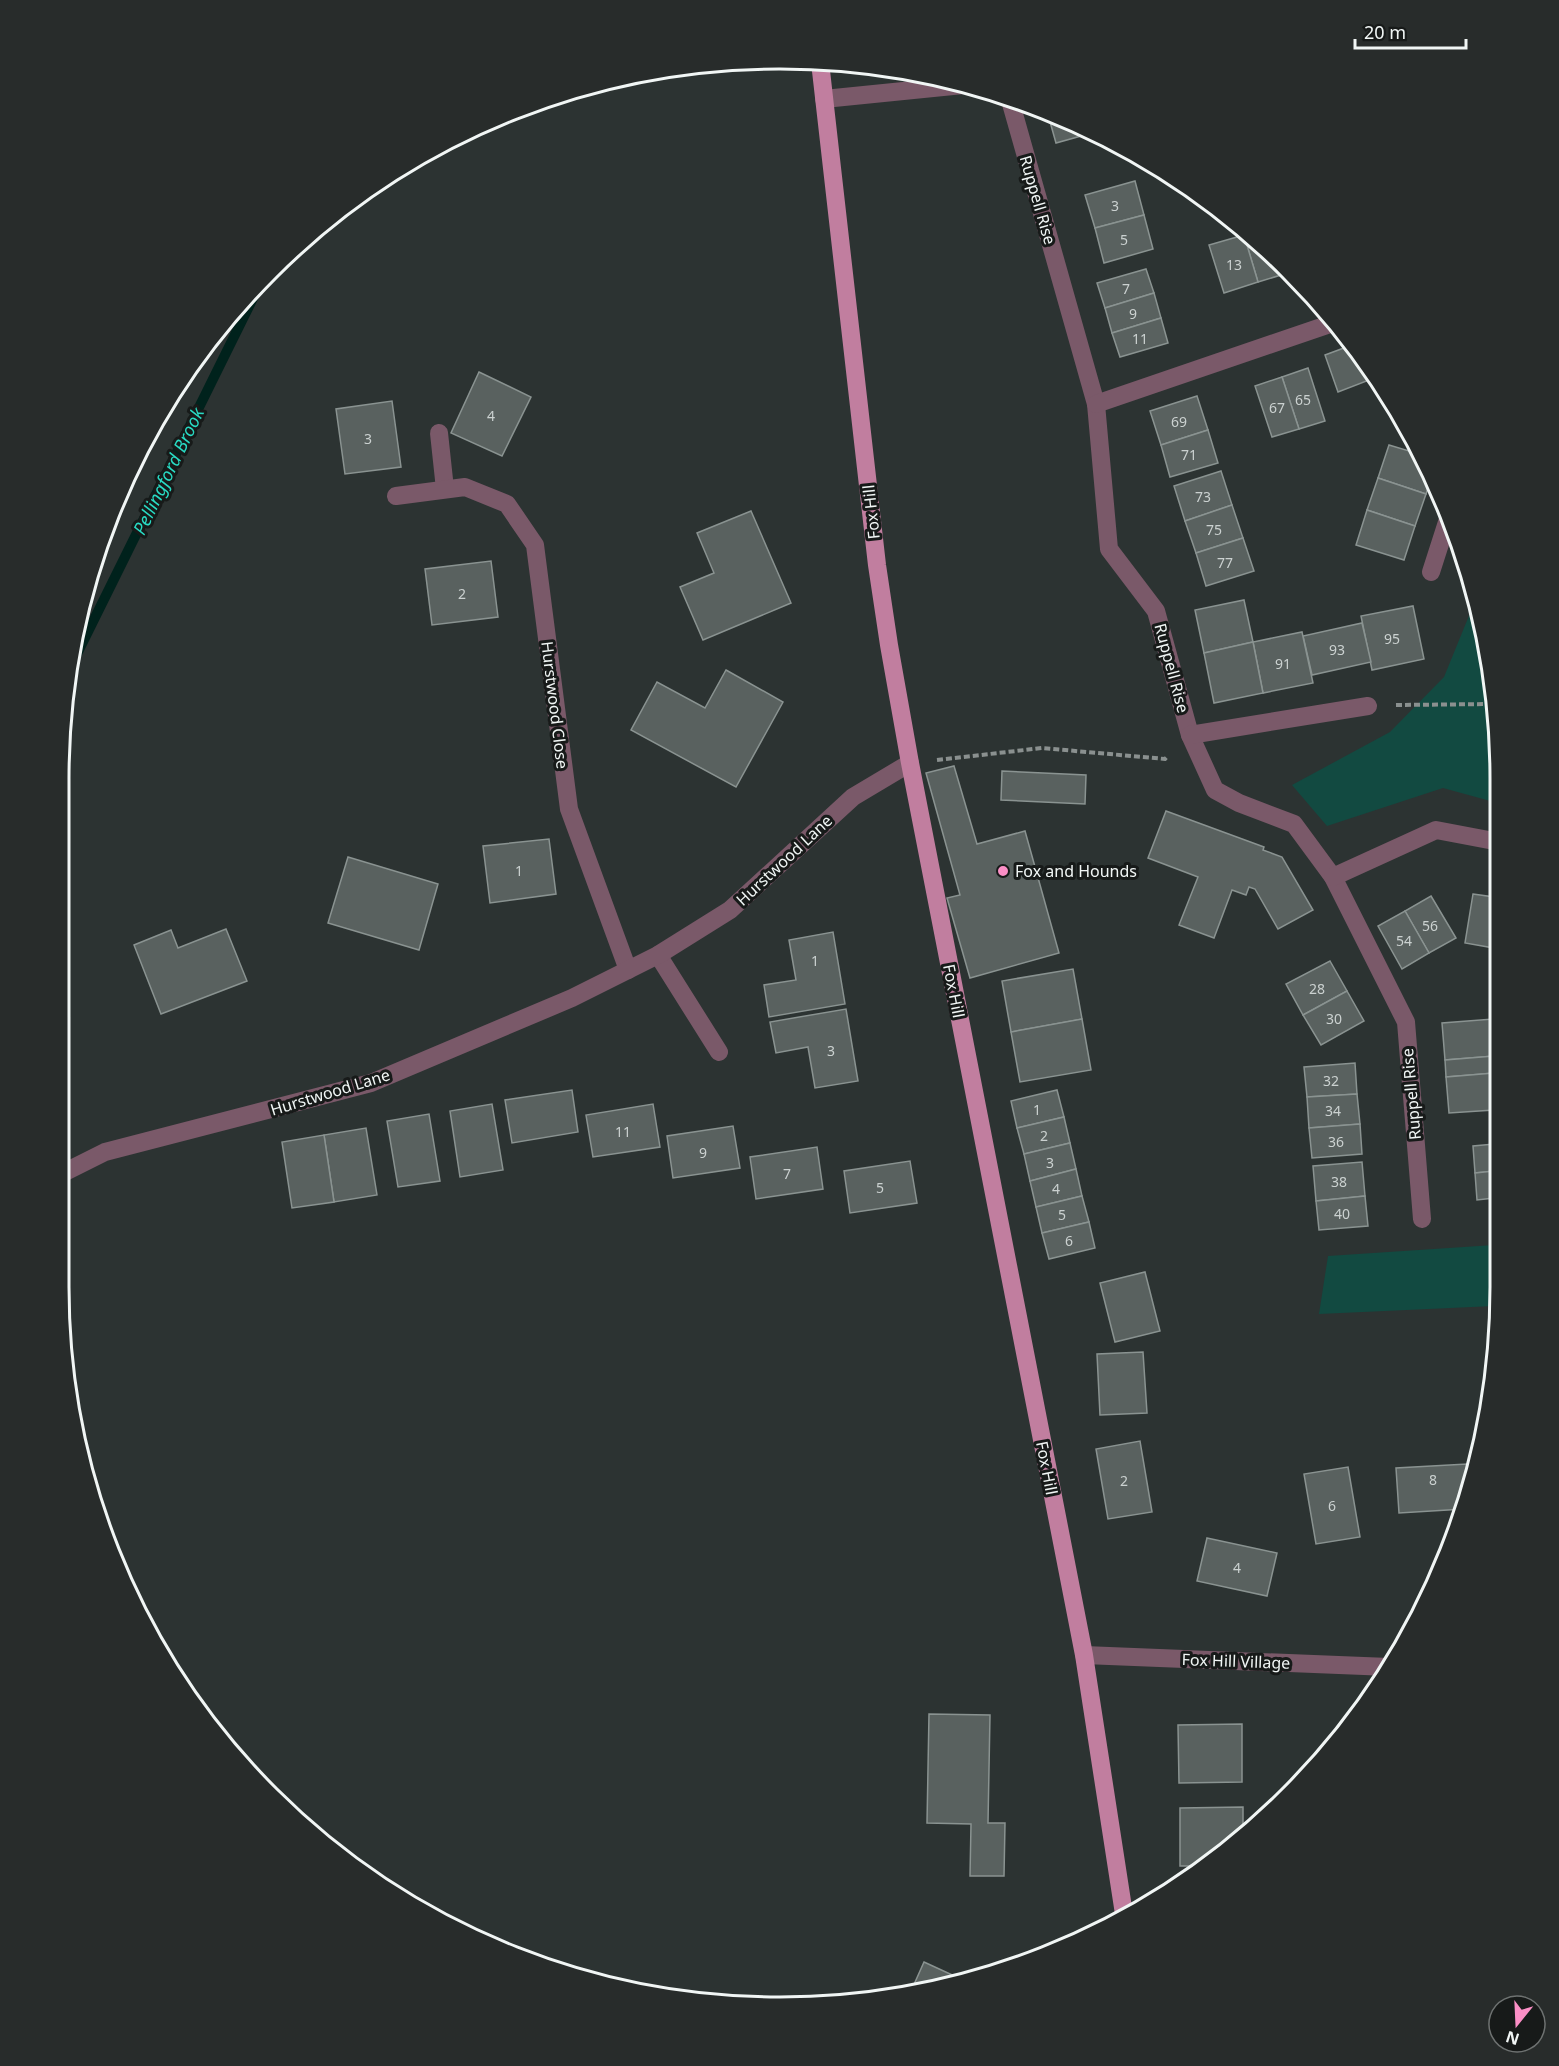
<svg xmlns="http://www.w3.org/2000/svg" width="1559" height="2066" font-family="'Noto Sans',sans-serif">
  <style>
    .green { fill: #124a41 }
    .lines { fill: none; stroke-linecap: round; stroke-linejoin: round }
    .stream { stroke: #00221c; stroke-width: 10 }
    .building { fill: #59615f; stroke: #8a9391; stroke-width: 1.5 }
    .path { stroke: #8a908f; stroke-width: 4; stroke-dasharray: 6 3; stroke-linecap: butt }
    .minor { stroke: #7a5969; stroke-width: 18 }
    .major { stroke: #c17e9f; stroke-width: 18 }
    .poi-dot { fill: #fb8fc6; stroke: #171a19; stroke-width: 2 }
    .labels { text-anchor: middle; dominant-baseline: central; stroke-width: 6; stroke-linejoin: round; paint-order: stroke }
    .number-label { font-size: 14px; fill: #cbd1d0 }
    .street-label { font-size: 16px; fill: #f1f6f5; stroke: #171a19 }
    .poi-label { font-size: 16px; fill: #f1f6f5; stroke: #171a19; text-anchor: start }
    .water-label { font-size: 18px; font-style: italic; fill: #29dbc4; stroke: #171a19 }
    .rim { fill: none; stroke: #f1f6f5; stroke-width: 3 }
  </style>
  <rect width="100%" height="100%" fill="#2c3332"/>
  <g class="green">
    <path d="M1475 601 1494 686V802L1443 788 1327 826 1292 785 1390 732 1444 677Z"/>
    <path d="M1494 1245V1306L1319 1314 1328 1256Z"/>
  </g>
  <g class="lines">
    <path class="stream" d="M71 666 264 276"/>
  </g>
  <g class="building">
    <path d="M1047 111 1055 113 1092 133 1056 143Z"/>
    <path d="M1135 181 1144 215 1095 228 1085 195Z"/>
    <path d="M1144 215 1153 249 1104 263 1095 228Z"/>
    <path d="M1246 234 1289 269 1291 272 1258 282 1244 235Z"/>
    <path d="M1244 235 1258 282 1224 293 1209 245Z"/>
    <path d="M1146 269 1154 293 1105 308 1097 283Z"/>
    <path d="M1154 293 1161 318 1112 333 1105 308Z"/>
    <path d="M1161 318 1168 343 1120 357 1112 333Z"/>
    <path d="M1352 345 1377 377 1338 392 1325 355Z"/>
    <path d="M1308 368 1325 421 1299 429 1282 377Z"/>
    <path d="M479 372 531 397 502 456 451 433Z"/>
    <path d="M1282 377 1299 429 1272 437 1255 386Z"/>
    <path d="M1197 396 1208 430 1161 445 1150 411Z"/>
    <path d="M392 401 401 467 345 474 336 409Z"/>
    <path d="M1208 430 1218 463 1170 477 1161 445Z"/>
    <path d="M1389 445 1416 453 1430 482 1426 494 1378 478Z"/>
    <path d="M1221 471 1232 505 1185 521 1174 486Z"/>
    <path d="M1378 478 1426 494 1415 526 1367 510Z"/>
    <path d="M1232 505 1243 538 1196 553 1185 521Z"/>
    <path d="M1367 510 1415 526 1404 560 1356 545Z"/>
    <path d="M751 511 791 603 703 640 680 587 714 573 697 533Z"/>
    <path d="M1243 538 1254 571 1206 586 1196 553Z"/>
    <path d="M491 561 498 617 432 625 425 569Z"/>
    <path d="M1244 600 1253 642 1204 653 1195 610Z"/>
    <path d="M1413 606 1424 659 1372 670 1361 616Z"/>
    <path d="M1362 623 1371 662 1312 675 1303 636Z"/>
    <path d="M1302 632 1313 683 1263 693 1253 642Z"/>
    <path d="M1253 642 1263 693 1214 703 1204 653Z"/>
    <path d="M726 670 783 702 736 787 631 730 657 682 705 708Z"/>
    <path d="M954 766 977 844 1025 831 1059 953 970 978 947 898 960 895 926 773Z"/>
    <path d="M1002 771 1086 775 1085 804 1001 800Z"/>
    <path d="M1166 811 1264 847 1263 850 1282 857 1313 910 1278 929 1255 889 1249 887 1246 895 1232 890 1214 938 1179 925 1198 877 1148 858Z"/>
    <path d="M549 839 556 894 490 903 483 846Z"/>
    <path d="M348 857 438 884 419 950 328 923Z"/>
    <path d="M1473 894 1494 897V948L1465 943Z"/>
    <path d="M1431 896 1456 938 1429 953 1405 911Z"/>
    <path d="M1405 911 1429 953 1402 969 1378 926Z"/>
    <path d="M226 929 247 981 161 1014 134 945 171 930 178 948Z"/>
    <path d="M833 932 845 1004 769 1017 764 985 796 980 789 940Z"/>
    <path d="M1330 961 1347 991 1303 1015 1286 984Z"/>
    <path d="M1073 969 1082 1019 1011 1032 1002 981Z"/>
    <path d="M1347 991 1364 1021 1321 1045 1303 1015Z"/>
    <path d="M846 1009 858 1081 815 1088 808 1047 776 1053 770 1022Z"/>
    <path d="M1082 1019 1091 1070 1020 1082 1011 1032Z"/>
    <path d="M1493 1019 1494 1056 1445 1060 1442 1023Z"/>
    <path d="M1494 1056V1073L1446 1077 1445 1060Z"/>
    <path d="M1355 1063 1357 1094 1307 1097 1304 1067Z"/>
    <path d="M1494 1073V1110L1449 1113 1446 1077Z"/>
    <path d="M572 1090 578 1132 512 1143 505 1100Z"/>
    <path d="M1057 1090 1064 1117 1017 1128 1011 1101Z"/>
    <path d="M1357 1094 1360 1124 1309 1128 1307 1097Z"/>
    <path d="M492 1104 503 1170 460 1177 450 1111Z"/>
    <path d="M653 1104 660 1147 593 1157 586 1115Z"/>
    <path d="M429 1114 440 1181 398 1187 387 1121Z"/>
    <path d="M1064 1117 1070 1143 1024 1154 1017 1128Z"/>
    <path d="M1360 1124 1362 1154 1312 1158 1309 1128Z"/>
    <path d="M733 1126 740 1168 673 1178 667 1136Z"/>
    <path d="M366 1128 377 1195 334 1202 324 1135Z"/>
    <path d="M324 1135 334 1202 292 1208 282 1142Z"/>
    <path d="M1070 1143 1076 1169 1030 1181 1024 1154Z"/>
    <path d="M1494 1144V1171L1475 1173 1473 1146Z"/>
    <path d="M817 1147 823 1189 756 1199 750 1157Z"/>
    <path d="M910 1161 917 1203 850 1213 844 1171Z"/>
    <path d="M1362 1162 1365 1196 1316 1201 1313 1166Z"/>
    <path d="M1076 1169 1082 1196 1036 1207 1030 1181Z"/>
    <path d="M1494 1171V1198L1477 1200 1475 1173Z"/>
    <path d="M1082 1196 1089 1222 1042 1233 1036 1207Z"/>
    <path d="M1365 1196 1368 1226 1319 1230 1316 1201Z"/>
    <path d="M1089 1222 1095 1248 1049 1259 1042 1233Z"/>
    <path d="M1145 1272 1160 1331 1115 1342 1100 1283Z"/>
    <path d="M1143 1352 1147 1413 1100 1415 1097 1354Z"/>
    <path d="M1140 1441 1152 1512 1108 1519 1096 1449Z"/>
    <path d="M1467 1464 1469 1489 1464 1509 1399 1513 1396 1468Z"/>
    <path d="M1348 1467 1360 1537 1316 1544 1304 1474Z"/>
    <path d="M1207 1538 1277 1553 1267 1596 1197 1581Z"/>
    <path d="M929 1714 990 1715 988 1823H1005L1004 1876H970L971 1824 927 1823Z"/>
    <path d="M1242 1724V1782L1179 1783 1178 1725Z"/>
    <path d="M1243 1807V1834L1205 1866H1180V1808Z"/>
    <path d="M924 1962 961 1979 912 1989Z"/>
  </g>
  <g class="lines">
    <g class="path">
      <path d="M1396 705 1494 704"/>
      <path d="M937 760 1042 748 1165 759 1168 756"/>
    </g>
    <g class="minor">
      <path d="M824 99 963 85"/>
      <path d="M1010 100 1096 404 1109 549 1156 611 1190 735 1215 790 1239 803 1294 824 1333 877 1406 1022 1422 1219"/>
      <path d="M1096 404 1333 323"/>
      <path d="M439 433 445 489"/>
      <path d="M396 496 465 487 507 504 535 545 569 809 628 970"/>
      <path d="M1431 572 1448 519"/>
      <path d="M1190 735 1368 706"/>
      <path d="M1333 877 1436 830 1494 841"/>
      <path d="M658 955 719 1052"/>
      <path d="M59 1175 105 1152 371 1083 572 998 658 955 730 910 853 797 910 763"/>
      <path d="M1084 1655 1389 1667"/>
    </g>
    <path class="major" d="M820 62 877 565 889 645 910 763 1084 1655 1124 1914"/>
  </g>
  <circle class="poi-dot" cx="1003" cy="871" r="6"/>
  <g class="labels">
    <g class="number-label">
      <text x="1115" y="205">3</text>
      <text x="1124" y="239">5</text>
      <text x="1234" y="264">13</text>
      <text x="1126" y="288">7</text>
      <text x="1133" y="313">9</text>
      <text x="1140" y="338">11</text>
      <text x="1303" y="399">65</text>
      <text x="1277" y="407">67</text>
      <text x="491" y="415">4</text>
      <text x="1179" y="421">69</text>
      <text x="368" y="438">3</text>
      <text x="1189" y="454">71</text>
      <text x="1203" y="496">73</text>
      <text x="1214" y="529">75</text>
      <text x="1225" y="562">77</text>
      <text x="462" y="593">2</text>
      <text x="1392" y="638">95</text>
      <text x="1337" y="649">93</text>
      <text x="1283" y="663">91</text>
      <text x="519" y="870">1</text>
      <text x="1430" y="925">56</text>
      <text x="1404" y="940">54</text>
      <text x="815" y="960">1</text>
      <text x="1317" y="988">28</text>
      <text x="1334" y="1018">30</text>
      <text x="831" y="1050">3</text>
      <text x="1331" y="1080">32</text>
      <text x="1037" y="1109">1</text>
      <text x="1333" y="1110">34</text>
      <text x="623" y="1131">11</text>
      <text x="1044" y="1135">2</text>
      <text x="1336" y="1141">36</text>
      <text x="703" y="1152">9</text>
      <text x="1050" y="1162">3</text>
      <text x="787" y="1173">7</text>
      <text x="1339" y="1181">38</text>
      <text x="880" y="1187">5</text>
      <text x="1056" y="1188">4</text>
      <text x="1342" y="1213">40</text>
      <text x="1062" y="1214">5</text>
      <text x="1069" y="1240">6</text>
      <text x="1433" y="1479">8</text>
      <text x="1124" y="1480">2</text>
      <text x="1332" y="1505">6</text>
      <text x="1237" y="1567">4</text>
    </g>
    <g class="street-label">
      <text transform="translate(1038 200) rotate(74)">Ruppell Rise</text>
      <text transform="translate(871 512) rotate(-96)">Fox Hill</text>
      <text transform="translate(1172 668) rotate(75)">Ruppell Rise</text>
      <text transform="translate(555 705) rotate(83)">Hurstwood Close</text>
      <text transform="translate(784 860) rotate(-43)">Hurstwood Lane</text>
      <text transform="translate(954 991) rotate(79)">Fox Hill</text>
      <text transform="translate(330 1092) rotate(-17)">Hurstwood Lane</text>
      <text transform="translate(1411 1094) rotate(-95)">Ruppell Rise</text>
      <text transform="translate(1047 1468) rotate(79)">Fox Hill</text>
      <text transform="translate(1236 1661) rotate(2)">Fox Hill Village</text>
    </g>
    <g class="poi-label">
      <text x="1015" y="871">Fox and Hounds</text>
    </g>
    <g class="water-label">
      <text transform="translate(168 471) rotate(-64)">Pellingford Brook</text>
    </g>
  </g>
  <path d="M0 0H1559V2066H0ZM779 69H780A710 710 0 0 1 1490 779V1287A710 710 0 0 1 780 1997H779A710 710 0 0 1 69 1287V779A710 710 0 0 1 779 69Z" fill="#282c2b" fill-rule="evenodd"/>
  <path class="rim" d="M779 69H780A710 710 0 0 1 1490 779V1287A710 710 0 0 1 780 1997H779A710 710 0 0 1 69 1287V779A710 710 0 0 1 779 69Z"/>
  <g transform="translate(1517 2024) rotate(198)"><circle r="28" fill="#171a19" stroke="#6e7271" stroke-width="1.5"/>
  <path d="M0-4.5L10 22L0 15L-10 22Z" fill="#fb8fc6"/>
  <text y="-9" font-size="16" font-weight="bold" text-anchor="middle" fill="#f1f6f5">N</text>
  </g>
  <path d="M1355 39v9h111v-9" fill="none" stroke="#f1f6f5" stroke-width="3"/>
  <text x="1364" y="39" font-size="18" fill="#f1f6f5" stroke="#171a19" stroke-width="4.5" paint-order="stroke">20 m</text>
</svg>
